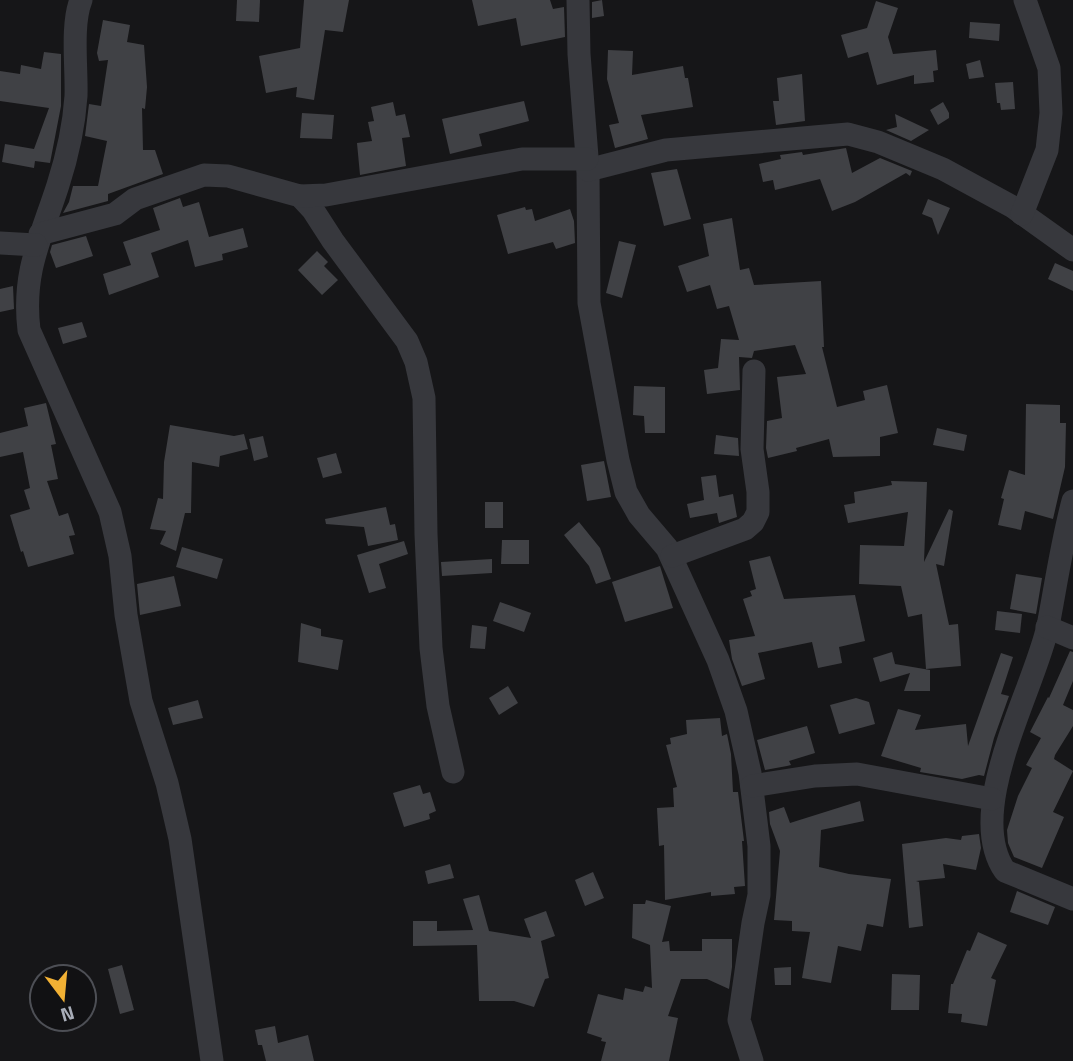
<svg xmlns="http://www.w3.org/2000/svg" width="1073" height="1061" font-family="'Titillium Web',sans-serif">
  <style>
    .building { fill: #404145 }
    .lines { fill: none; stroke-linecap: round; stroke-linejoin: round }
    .minor { stroke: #37383d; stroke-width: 23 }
  </style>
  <rect width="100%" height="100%" fill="#161618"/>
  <g class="building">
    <path d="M237 0H260L259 22 236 21Z"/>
    <path d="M304 0H349L343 32 325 30 314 100 296 97 297 87 266 93 259 56 300 48Z"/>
    <path d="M472 0H550L553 9 564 7 565 37 521 46 516 18 478 26Z"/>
    <path d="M602 0 604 16 592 18V2Z"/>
    <path d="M876 1 898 8 888 37 893 54 936 50 938 70 933 71 934 82 914 84V75L877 85 868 52 848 58 841 35 867 28Z"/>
    <path d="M103 20 130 25 127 42 144 45 147 87 145 109 142 108 143 150H155L163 174 108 194V201L63 213 69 202 73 186H98L107 141 85 136 89 104 101 106 108 60 99 61 97 53Z"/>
    <path d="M970 22 1000 24 999 41 969 38Z"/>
    <path d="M608 50 633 51 632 75 683 66 685 78H688L693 107 641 115 648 139 615 148 609 125 619 123 607 79Z"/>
    <path d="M44 52 61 54V106L50 163 35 161 34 168 2 162 5 144 34 149 49 108 0 101V71L20 74 21 65 41 69Z"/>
    <path d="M980 60 984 77 969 79 966 64Z"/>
    <path d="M802 74 805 121 776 125 773 101H779L777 78Z"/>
    <path d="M1013 82 1015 109 1001 110 1000 103H997L995 83Z"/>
    <path d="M524 101 529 121 479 134 482 146 450 154 442 119Z"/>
    <path d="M393 102 396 116 405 114 410 137 402 138 406 166 360 175 357 143 372 141 368 122 374 121 371 107Z"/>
    <path d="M943 102 949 113V118L938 125 930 110Z"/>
    <path d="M302 113 334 115 332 139 300 138Z"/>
    <path d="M895 114 929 130 911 141 886 130 897 127Z"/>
    <path d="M846 148 852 173 880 158 912 171 910 176 906 173 855 202 832 211 820 179 775 190 773 180 763 182 759 164 781 159 780 155 802 152 803 155Z"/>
    <path d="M677 169 691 219 664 226 651 173Z"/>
    <path d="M180 198 183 207 199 202 209 237 243 228 248 247 222 254 223 260 195 267 188 240 151 253 159 277 109 295 103 274 131 265 123 242 160 230 153 208Z"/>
    <path d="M928 199 950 208 938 235 932 218 922 214Z"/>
    <path d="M525 207 526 210 532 209 535 221 570 209 574 221 575 243 556 249 553 242 508 254 497 215Z"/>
    <path d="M732 218 740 270 749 268 754 285 821 281 824 347H822L837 407 865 400 863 391 887 385 898 433 880 437V456L833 457 829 439 796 448 797 451 768 458 766 448 767 421 782 418 777 377 806 374 795 345 754 351 752 358 739 357 740 390 707 394 704 370 718 368 721 339 739 340 729 306 717 309 710 285 687 292 678 266 709 256 703 224Z"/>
    <path d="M86 236 93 256 56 268 50 252 52 245Z"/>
    <path d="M619 241 636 245 622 298 606 293Z"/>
    <path d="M317 251 328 262 324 266 338 280 322 295 298 270Z"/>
    <path d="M1055 263 1073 271V291L1048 279Z"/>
    <path d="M13 286 14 309 0 312V289Z"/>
    <path d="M82 322 87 337 63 344 58 328Z"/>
    <path d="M634 386 665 387V433H645L644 416 633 415Z"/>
    <path d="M46 403 56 444 51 445 58 479 47 481 59 516 68 513 75 535 69 536 74 554 28 567 23 551 21 552 10 515 30 509 24 490 30 488 23 452 0 457V433L28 426 24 408Z"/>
    <path d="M1026 404 1060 405V423H1066L1065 467 1053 519 1025 511 1021 530 998 525 1004 499 1001 498 1009 470 1025 475Z"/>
    <path d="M170 425 234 436 244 434 248 449 220 456 219 467 192 462 191 513H185L176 551 160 544 166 531 150 529 158 498 163 499 164 462Z"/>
    <path d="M937 428 967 435 964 451 933 445Z"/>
    <path d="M716 435 738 438 739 456 714 454Z"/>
    <path d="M263 436 268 457 254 461 249 439Z"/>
    <path d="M336 453 342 473 323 478 317 458Z"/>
    <path d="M604 461 611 497 587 501 581 465Z"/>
    <path d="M716 475 719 497 733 494 737 517 719 523 717 513 690 518 687 504 704 500 701 477Z"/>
    <path d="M891 481 927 482 924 562 949 509 953 511 944 566 936 564 949 625 958 624 961 666 926 669 922 614 908 617 901 586 859 584 860 545 904 546 908 512 848 523 844 505 855 503 854 492 892 485Z"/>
    <rect x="485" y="502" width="18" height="26"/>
    <path d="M386 507 390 525 395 524 398 540 368 546 364 527 326 524 325 519Z"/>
    <path d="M579 522 600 548 611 579 596 584 589 566 564 535Z"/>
    <path d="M502 540H529V564H501Z"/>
    <path d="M404 541 408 554 379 564 386 588 369 593 357 555Z"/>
    <path d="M182 547 223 559 217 579 176 567Z"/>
    <path d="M770 556 784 599 855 595 865 641 839 647 842 663 818 668 812 642 758 653 765 679 742 686 732 659 729 640 755 636 743 599 752 596 750 591 756 589 749 561Z"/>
    <path d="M492 559V573L442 576 441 562Z"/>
    <path d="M660 566 673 608 625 622 612 582Z"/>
    <path d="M1016 574 1042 578 1036 614 1010 609Z"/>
    <path d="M174 576 181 606 140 615 137 584Z"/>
    <path d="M500 602 531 613 524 632 493 621Z"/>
    <path d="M997 611 1022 614 1020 633 995 630Z"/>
    <path d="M301 623 321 629V636L343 640 338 670 298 662Z"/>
    <path d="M472 625 487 627 485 649 470 648Z"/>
    <path d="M1070 651 1073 652V681L1063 705 1073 710V726L1055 755 1054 759 1073 771 1053 812 1064 817 1042 868 1014 857 1008 843 1007 830 1018 796 1032 768 1026 765 1041 738 1030 732 1048 697 1049 698Z"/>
    <path d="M892 652 895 664 930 670V691H904L910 673 880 682 873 658Z"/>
    <path d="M1001 653 1013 657 1001 694 1009 696 994 738 984 776 979 775 962 779 920 772 921 768 881 756 898 709 921 715 915 730 966 724 968 746Z"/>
    <path d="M508 686 518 703 499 715 489 698Z"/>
    <path d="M856 698 869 702 875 724 839 734 830 705Z"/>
    <path d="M198 700 203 718 173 725 168 708Z"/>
    <path d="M720 718 722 736 727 734 731 754 733 792H738L744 841H742L745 886 734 887 735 894 711 896V892L665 900 664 845 659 846 657 808 674 807 673 788 677 787 666 745 671 744 670 738 687 734 686 720Z"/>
    <path d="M807 726 815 753 789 761 791 765 787 766 765 770 757 740Z"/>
    <path d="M420 785 423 794 430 792 436 811 429 814 430 819 404 827 393 793Z"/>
    <path d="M860 801 864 821 821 830 819 867 849 874 891 879 883 927 867 924 861 951 838 946 831 983 802 978 810 932 792 931V921L774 920 780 851 770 824 769 812 784 807 790 823Z"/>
    <path d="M979 834 981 848 976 870 943 864 945 878 916 881 919 882 923 926 909 928 902 844 946 838 961 840 962 836Z"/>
    <path d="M450 864 454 878 428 884 425 871Z"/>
    <path d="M593 872 604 898 585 906 575 880Z"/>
    <path d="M1017 891 1055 907 1048 925 1010 912Z"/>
    <path d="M479 895 489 931 531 938 524 919 546 911 555 936 541 941 549 978 545 979 534 1007 514 1001H479L477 945 413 946V921H437V931L473 930 463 899Z"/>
    <path d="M646 900 671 906 662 942 669 941 670 951H702V939H732V967L729 989 707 979H681L668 1016 678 1018 669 1061H601L606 1042 601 1041 602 1038 587 1033 598 994 623 1000 625 988 643 992 645 986 652 988 650 945 632 938 633 904H645Z"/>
    <path d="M978 932 1007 945 991 978 996 980 987 1026 961 1022 962 1014 948 1013 951 984H953L967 950 970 951Z"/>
    <path d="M122 965 134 1010 120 1014 108 969Z"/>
    <path d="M791 967V985H775L774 968Z"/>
    <path d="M892 974 920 975 919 1010H891Z"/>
    <path d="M275 1026 278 1043 308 1035 314 1061H266L262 1045H258L255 1030Z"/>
  </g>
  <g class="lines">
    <g class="minor">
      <path d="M81 0C71 25 77 68 76 96 74 126 67 157 58 185 41 238 22 272 29 330L110 512 120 556 126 615 141 701 167 783 180 839 212 1061"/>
      <path d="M578 0 579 54 588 170 589 303 618 460 626 492 639 515 667 548 718 660 736 711 750 773 759 846V895L753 923 739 1020 752 1061"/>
      <path d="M588 170 666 150 848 134 878 142 943 169 1013 207 1073 250"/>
      <path d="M300 196 313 210 333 241 407 341 416 362 424 398 426 534 431 648 438 706 453 772"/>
      <path d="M1022 214 1047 150 1051 113 1049 68 1025 0"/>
      <path d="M40 234 115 214 135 199 204 175 228 176 300 196 326 195 522 159H587"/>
      <path d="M0 243 36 245"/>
      <path d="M1073 501C1062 542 1056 584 1048 626 1034 690 963 811 1005 871L1073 899"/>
      <path d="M672 556 745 529 753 522 758 512V492L752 449 754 371"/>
      <path d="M1047 627 1073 638"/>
      <path d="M752 786 815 776 857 774 992 799"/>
    </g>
  </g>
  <g transform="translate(63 998) rotate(164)"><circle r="33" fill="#111113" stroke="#4d4f55" stroke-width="2"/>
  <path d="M0-5L12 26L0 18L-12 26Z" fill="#f2b134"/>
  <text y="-10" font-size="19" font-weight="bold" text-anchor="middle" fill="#a8adb8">N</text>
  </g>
</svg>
